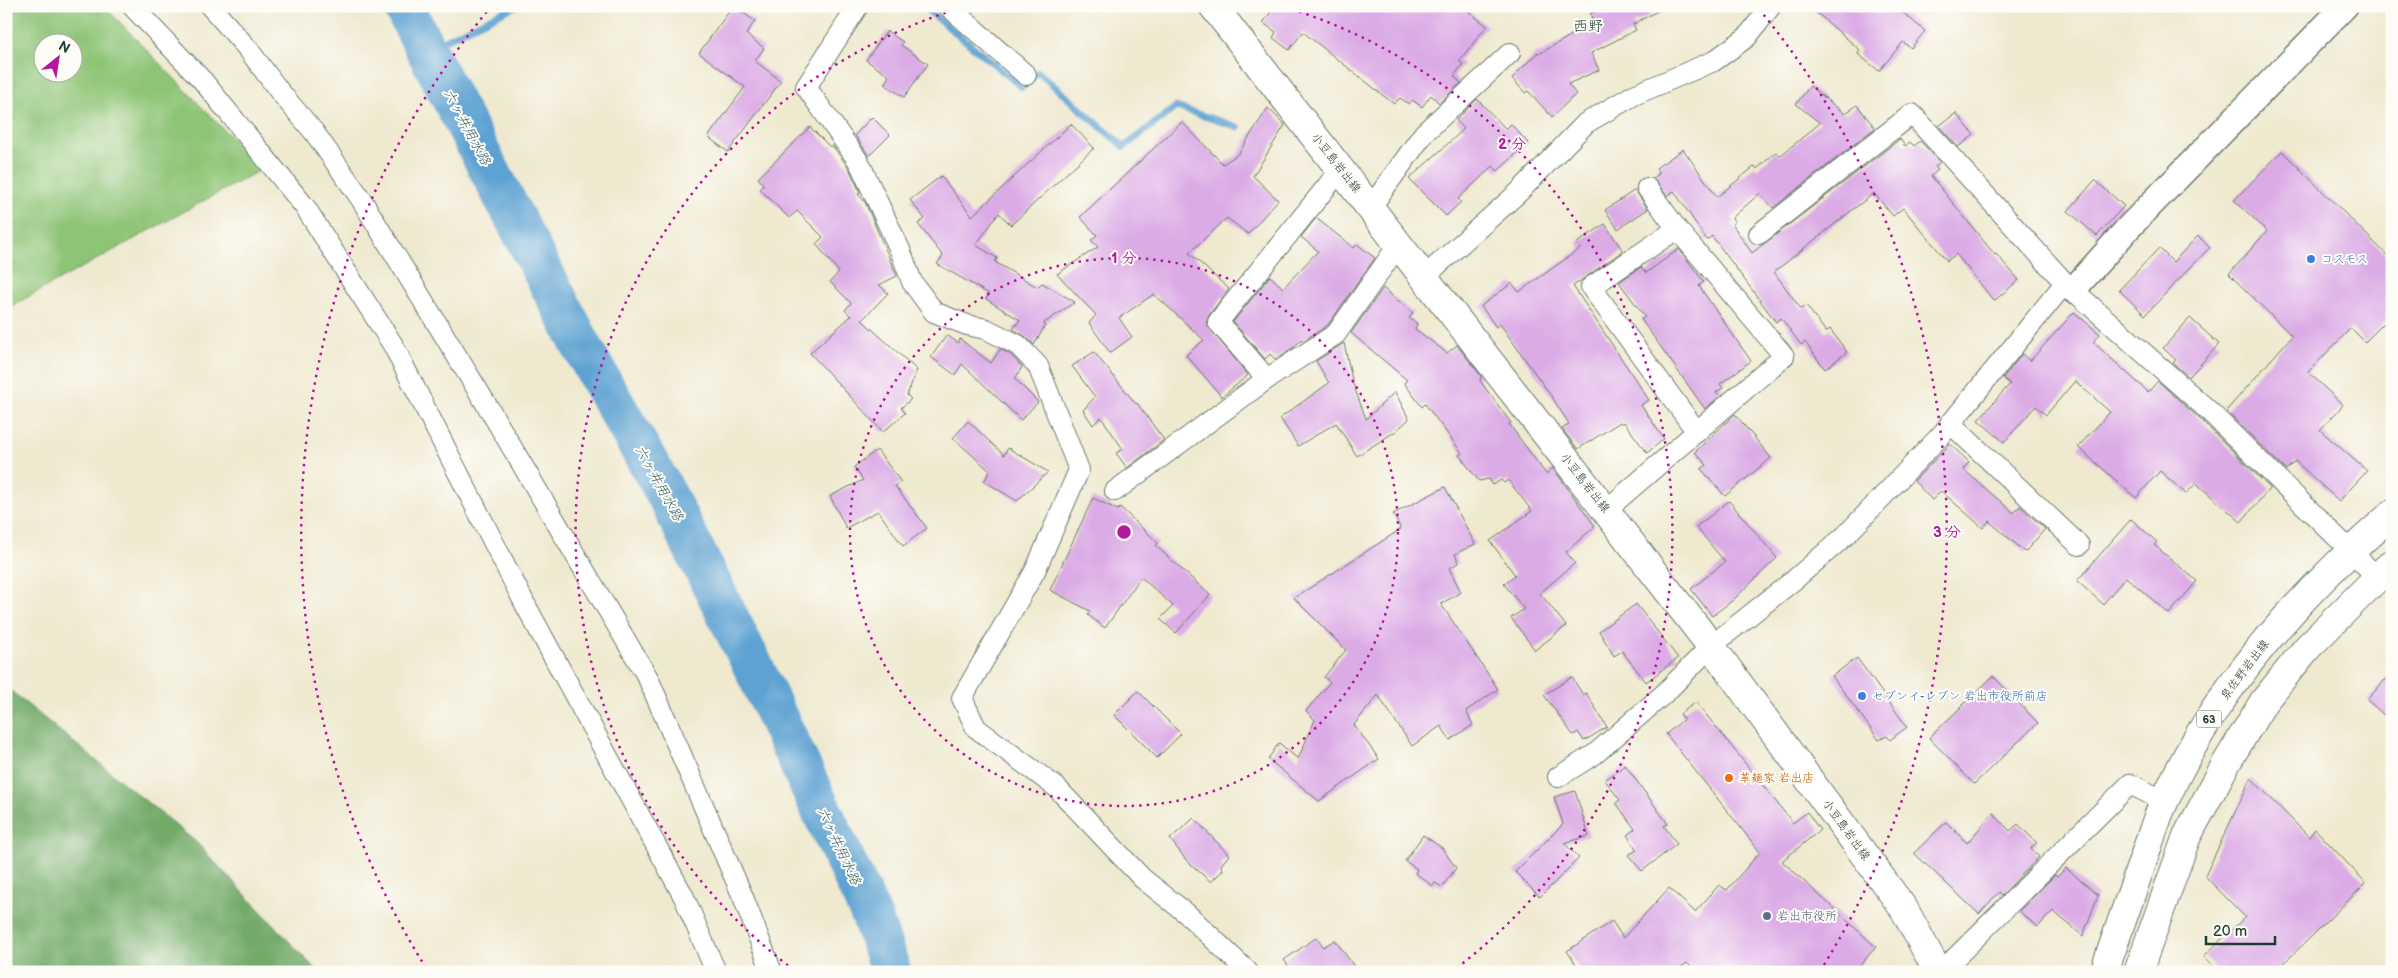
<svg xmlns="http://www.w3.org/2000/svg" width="2398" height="978" font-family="'Balsamiq Sans','Klee One',sans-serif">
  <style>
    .green { fill: #8ec476; stroke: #568055; fill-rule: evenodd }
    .forest { fill: #72aa67; stroke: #48744e }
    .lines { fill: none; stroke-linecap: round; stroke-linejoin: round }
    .stream { stroke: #5da2d2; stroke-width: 7 }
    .river { stroke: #5da2d2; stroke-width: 41 }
    .building { fill: #dbabe6 }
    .minor-casing { stroke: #68796a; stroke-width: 22 }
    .tertiary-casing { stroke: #68796a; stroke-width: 28 }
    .secondary-casing { stroke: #68796a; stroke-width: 30 }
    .primary-casing { stroke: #68796a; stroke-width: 30 }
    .minor { stroke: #fff; stroke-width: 20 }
    .tertiary { stroke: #fff; stroke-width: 25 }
    .secondary { stroke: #fff; stroke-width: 28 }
    .primary { stroke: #fff; stroke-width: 28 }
    .ring { fill: none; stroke: #b5179e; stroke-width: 2.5; stroke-dasharray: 2.5 5 }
    .shop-dot { fill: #3f7fe0; stroke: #fdfcf7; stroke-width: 2 }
    .food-dot { fill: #e8710a; stroke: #fdfcf7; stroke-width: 2 }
    .service-dot { fill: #5c6f8a; stroke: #fdfcf7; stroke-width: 2 }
    .labels { text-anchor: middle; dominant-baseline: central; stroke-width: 4; stroke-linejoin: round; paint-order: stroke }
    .shield { fill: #fdfcf7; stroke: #62766e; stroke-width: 1 }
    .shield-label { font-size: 11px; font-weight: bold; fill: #1f3d34 }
    .street-label { font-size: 12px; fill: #1f3d34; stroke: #fdfcf7 }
    .shop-label { font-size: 12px; fill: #366cbe; stroke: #fdfcf7; text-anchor: start }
    .food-label { font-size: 12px; fill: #c56008; stroke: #fdfcf7; text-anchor: start }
    .service-label { font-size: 12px; fill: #4e5e75; stroke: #fdfcf7; text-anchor: start }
    .water-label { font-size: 14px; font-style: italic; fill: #35606b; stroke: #fdfcf7 }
    .quarter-label { font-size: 15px; fill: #1f3d34; stroke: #fdfcf7 }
    .centre { fill: #b5179e; stroke: #fdfcf7; stroke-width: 2.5 }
    .ring-label { font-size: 15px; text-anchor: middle; font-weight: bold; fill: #b5179e; stroke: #fdfcf7; stroke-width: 4; stroke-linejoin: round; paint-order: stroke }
  </style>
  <rect width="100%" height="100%" fill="#fdfcf7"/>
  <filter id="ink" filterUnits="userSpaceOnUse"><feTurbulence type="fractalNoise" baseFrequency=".02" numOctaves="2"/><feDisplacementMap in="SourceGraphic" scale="10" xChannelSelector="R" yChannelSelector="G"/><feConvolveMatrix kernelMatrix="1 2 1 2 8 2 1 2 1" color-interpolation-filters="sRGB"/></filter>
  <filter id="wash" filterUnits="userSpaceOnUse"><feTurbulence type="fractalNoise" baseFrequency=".0096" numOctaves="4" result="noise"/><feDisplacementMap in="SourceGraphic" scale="20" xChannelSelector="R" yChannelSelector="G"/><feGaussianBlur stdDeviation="1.12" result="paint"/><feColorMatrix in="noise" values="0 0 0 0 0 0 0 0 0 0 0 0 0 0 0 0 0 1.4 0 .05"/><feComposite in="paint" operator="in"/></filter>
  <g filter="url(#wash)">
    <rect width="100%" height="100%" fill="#efe9cf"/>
    <path class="green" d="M6 6H104L262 169 6 309ZM42 42H72V72H42Z"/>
    <path class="forest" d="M6 687 196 842 318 972H6Z"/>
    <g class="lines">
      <g class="stream">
        <path d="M923 6 1022 87 1038 72 1124 147 1176 107 1238 127"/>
        <path d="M427 49 515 6"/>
      </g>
      <path class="river" d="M403 6 593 367 664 490 754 668 872 917 891 972"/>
    </g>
    <g id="blocks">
      <g class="building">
        <path d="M733 6 755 21 746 34 764 48 755 61 781 81 728 152 708 137 745 87 699 53Z"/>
        <path d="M1275 6H1462L1487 26 1459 61 1463 64 1454 76 1461 83 1439 103 1431 95 1422 107 1412 100 1409 104 1400 98 1394 104 1303 32 1289 50 1273 38 1276 32 1263 23Z"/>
        <path d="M1605 6H1667L1633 24 1636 30 1591 53 1599 70 1568 84 1576 94 1552 117 1528 91 1525 93 1512 78 1538 52 1539 54 1594 22 1590 14Z"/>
        <path d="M1809 6H1895L1925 31 1911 48 1903 42 1879 71 1858 54 1860 50Z"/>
        <path d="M887 31 903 42 901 45 928 64 904 97 884 84 889 76 866 60Z"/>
        <path d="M1810 86 1845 114 1857 105 1875 128 1773 208 1760 193 1732 218 1735 222 1732 224 1752 253 1900 139 1905 146 1910 142 1914 146 1920 141 1940 162 1935 167 1938 170 1931 176 1995 255 1996 254 2019 280 1994 301 1956 254 1947 261 1903 208 1893 216 1874 193 1774 272 1801 309 1806 305 1826 332 1830 329 1847 352 1825 369 1805 342 1801 345 1781 318 1776 322 1712 236 1707 240 1674 191 1667 196 1653 178 1659 174 1656 168 1683 149 1717 197 1755 166 1757 169 1776 152 1780 156 1820 123 1796 104Z"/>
        <path d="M1477 99 1506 129 1511 124 1528 143 1498 171 1493 166 1458 199 1461 202 1446 216 1409 179 1464 129 1456 120Z"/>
        <path d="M1268 108 1285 125 1253 176 1278 200 1248 234 1227 218 1189 253 1229 289 1209 315 1206 324 1248 375 1222 397 1186 355 1204 340 1154 294 1119 318 1132 337 1110 353 1089 323 1096 315 1057 274 1098 247 1091 240 1097 235 1080 217 1182 122 1223 164 1238 154Z"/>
        <path d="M1956 113 1974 135 1958 147 1939 126Z"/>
        <path d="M872 117 890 135 869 156 855 135Z"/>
        <path d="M1071 124 1094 148 1011 225 999 213 976 245 997 258 995 262 1037 287 1042 283 1075 302 1044 323 1045 326 1034 345 1026 337 1013 329 1020 320 986 299 989 294 937 264 943 256 918 224 925 219 910 200 941 176 972 216Z"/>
        <path d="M810 127 830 147 832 145 849 168 860 192 858 194 865 202 897 276 879 285 888 293 862 320 917 370 907 395 911 399 901 408 905 413 883 432 810 353 851 316 845 310 851 303 830 282 839 272 816 244 823 237 797 211 789 218 760 189 764 185 758 178Z"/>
        <path d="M2282 151 2392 260V315L2365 342 2351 328 2308 372 2343 405 2320 430 2367 471 2339 501 2295 461 2286 470 2226 411 2292 336 2229 274 2267 231 2234 200Z"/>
        <path d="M2095 180 2124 206 2097 236 2068 211Z"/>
        <path d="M1635 190 1648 209 1618 229 1605 210Z"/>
        <path d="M1316 218 1354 248 1357 244 1375 258 1328 325 1303 341 1302 339 1294 347 1275 359 1270 354 1265 359 1233 322 1270 276 1283 288 1318 251 1301 237Z"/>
        <path d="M1605 224 1623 251 1573 286 1649 400 1641 405 1664 439 1647 453 1624 422 1622 424 1620 422 1578 449 1562 429 1569 424 1554 400 1500 324 1496 327 1481 306 1512 283 1519 292 1581 248 1577 243Z"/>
        <path d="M2198 236 2210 247 2145 315 2119 290 2159 248 2173 262Z"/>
        <path d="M1679 249 1704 282 1699 286 1751 361 1720 384 1723 388 1716 392 1720 396 1705 409 1641 319 1645 317 1619 282 1641 267 1646 273Z"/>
        <path d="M1383 288 1413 313 1409 318 1417 324 1415 329 1447 353 1457 345 1481 376 1480 381 1511 423 1509 424 1546 474 1553 468 1595 526 1566 552 1575 563 1540 593 1566 626 1535 650 1511 618 1524 609 1504 584 1515 575 1490 541 1532 511 1508 480 1504 483 1501 480 1493 485 1489 479 1479 481 1459 455 1462 453 1425 404 1422 407 1404 383 1407 380 1351 333Z"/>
        <path d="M2074 312 2100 334 2093 342 2148 392 2158 381 2200 419 2270 488 2241 522 2196 483 2186 494 2160 471 2136 498 2078 447 2110 412 2075 381 2046 415 2036 406 2004 442 1978 420 2010 384 2003 378 2022 354 2030 361Z"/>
        <path d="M2190 318 2219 344 2189 377 2173 363 2176 360 2163 348Z"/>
        <path d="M947 335 958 343 960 339 991 363 1000 349 1011 355 1022 367 1015 379 1038 402 1021 420 962 364 955 375 931 357Z"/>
        <path d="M1344 343 1353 384 1366 419 1395 392 1409 419 1396 431 1357 456 1336 423 1298 446 1280 418 1329 383 1316 361Z"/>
        <path d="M1094 352 1136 404 1137 403 1164 440 1127 468 1116 453 1123 449 1101 417 1093 425 1083 410 1095 397 1072 366Z"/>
        <path d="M1735 414 1771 458 1725 496 1701 469 1707 465 1695 452Z"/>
        <path d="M968 421 1004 455 1008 448 1048 472 1017 501 984 481 990 471 953 438Z"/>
        <path d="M1950 444 1969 462 1963 469 2014 513 2020 506 2045 529 2025 552 1989 521 1983 528 1941 491 1932 500 1914 481Z"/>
        <path d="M877 450 901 482 895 486 927 528 903 546 878 511 846 528 830 496 863 480 854 467Z"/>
        <path d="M1445 487 1475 544 1455 554 1459 563 1449 568 1461 592 1441 604 1498 689 1466 711 1473 725 1450 740 1441 726 1412 746 1378 695 1354 725 1379 759 1319 801 1268 759 1279 743 1298 759 1315 720 1306 711 1330 682 1324 677 1346 650 1294 598 1401 529 1393 514Z"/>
        <path d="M1093 498 1118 510 1120 507 1158 543 1156 546 1210 595 1176 633 1160 619 1173 606 1141 577 1105 628 1088 615 1090 611 1050 590Z"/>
        <path d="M1729 501 1777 558 1733 600 1712 616 1691 589 1725 562 1696 527Z"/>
        <path d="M2131 519 2157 542 2154 545 2197 581 2169 614 2126 577 2103 604 2077 581Z"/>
        <path d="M1636 604 1678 658 1646 682 1622 651 1614 656 1599 631Z"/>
        <path d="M1857 658 1907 727 1890 740 1887 736 1879 740 1832 676Z"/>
        <path d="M2392 672V722L2367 700Z"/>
        <path d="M1993 676 2038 723 1974 784 1929 738Z"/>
        <path d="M1572 677 1583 695 1586 693 1607 727 1584 741 1578 732 1573 735 1544 695Z"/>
        <path d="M1138 691 1181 734 1157 758 1114 715Z"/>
        <path d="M1696 702 1793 823 1807 812 1820 830 1782 861 1876 947 1854 972H1697L1687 963 1675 972H1581L1567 951 1612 921 1623 938 1669 888 1695 912 1719 885 1727 890 1760 852 1666 734 1684 719 1680 714Z"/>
        <path d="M1625 765 1668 824 1664 826 1677 844 1642 871 1628 855 1637 850 1627 835 1635 829 1616 803 1620 800 1605 780Z"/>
        <path d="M2251 778 2309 837 2315 829 2366 883 2275 972H2219L2204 956 2245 917 2205 876Z"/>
        <path d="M1575 791 1589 836 1564 843 1579 858 1540 897 1515 872 1563 824 1554 797Z"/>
        <path d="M1993 813 2010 831 2018 824 2037 843 2031 848 2039 857 2002 895 1999 892 1979 914 1914 853 1946 822 1967 843Z"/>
        <path d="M1194 818 1229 855 1221 865 1223 870 1211 882 1186 860 1170 839Z"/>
        <path d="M1423 835 1442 848 1456 868 1442 887 1435 883 1433 886 1415 873 1417 869 1405 861Z"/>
        <path d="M2066 868 2098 895 2083 936 2053 911 2038 927 2019 911 2055 875 2057 877Z"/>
        <path d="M1317 937 1323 947 1335 940 1358 972H1293L1284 960Z"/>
      </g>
    </g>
  </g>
  <g filter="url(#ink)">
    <use href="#blocks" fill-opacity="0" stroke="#68796a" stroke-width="1"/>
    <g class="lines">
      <defs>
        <g id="minor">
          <path d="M132 6 203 81 305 207 393 345 526 606 684 897 716 972"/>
          <path d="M210 6 248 49 280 92 314 132 361 199 491 412 648 678 743 897 772 972"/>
          <path d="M858 6 806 87 859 162 901 252 912 282 934 312 967 325 986 329 1018 345 1038 366 1079 470 1035 571 962 698 976 728 1056 787 1142 878 1186 913 1248 972"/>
          <path d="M948 6 1026 75"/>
          <path d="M1647 188 1677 229 1591 287 1697 432"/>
          <path d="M1371 207 1424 133 1510 53"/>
          <path d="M1759 234 1912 114 2065 283"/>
          <path d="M1425 276 1519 192 1586 123 1634 95 1714 61 1747 37 1771 6"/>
          <path d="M1267 379 1218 322 1341 169"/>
          <path d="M1950 423 2079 545"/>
          <path d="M1115 491 1267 379 1336 334 1399 244"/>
          <path d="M1606 510 1784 356 1677 229"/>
          <path d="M1558 777 1595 754 1665 693 1711 646 1794 580 1846 535 1943 433 2065 283 2208 410 2377 577"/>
          <path d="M1941 972 2130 784 2164 801"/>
        </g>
        <path id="tertiary" d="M2073 290 2130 226 2345 6"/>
        <path id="secondary" d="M1213 6 1711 646 1904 909 1938 972"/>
        <g id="primary">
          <path d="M2104 972C2117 934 2131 895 2144 857 2151 838 2156 818 2165 800 2215 688 2300 594 2392 514"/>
          <path d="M2138 972 2187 836 2227 762 2264 701 2307 648 2392 563"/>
        </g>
      </defs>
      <use href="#minor" class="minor-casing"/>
      <use href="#tertiary" class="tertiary-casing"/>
      <use href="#secondary" class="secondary-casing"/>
      <use href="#primary" class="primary-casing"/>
      <use href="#minor" class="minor"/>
      <use href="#tertiary" class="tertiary"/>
      <use href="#secondary" class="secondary"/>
      <use href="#primary" class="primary"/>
    </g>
  </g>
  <g class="ring">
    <circle cx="1124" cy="532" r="274"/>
    <path d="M794 970A549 549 0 0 1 963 7M1285 7A549 549 0 0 1 1454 970"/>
    <path d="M426 968A823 823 0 0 1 489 9M1759 9A823 823 0 0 1 1822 968"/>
  </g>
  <g class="shop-dot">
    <circle cx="2311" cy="259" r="5"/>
    <circle cx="1862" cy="696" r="5"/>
  </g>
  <circle class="food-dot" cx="1729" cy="778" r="5"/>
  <circle class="service-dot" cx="1767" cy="916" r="5"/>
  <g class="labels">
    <rect class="shield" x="2196.5" y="710.5" width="25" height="17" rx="4"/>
    <g class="shield-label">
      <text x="2209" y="719">63</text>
    </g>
    <g class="street-label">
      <text transform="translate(1336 163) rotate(52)">小豆島岩出線</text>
      <text transform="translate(1585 483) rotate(52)">小豆島岩出線</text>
      <text transform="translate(2245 670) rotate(-53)">泉佐野岩出線</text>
      <text transform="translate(1846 830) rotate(54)">小豆島岩出線</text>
    </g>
    <g class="shop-label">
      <text x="2321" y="259">コスモス</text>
      <text x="1872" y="696">セブンイ-レブン 岩出市役所前店</text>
    </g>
    <g class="food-label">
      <text x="1739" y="778">革麺家 岩出店</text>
    </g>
    <g class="service-label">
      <text x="1777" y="916">岩出市役所</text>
    </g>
    <g class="water-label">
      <text transform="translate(467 127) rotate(62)">六ヶ井用水路</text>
      <text transform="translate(659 483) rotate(61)">六ヶ井用水路</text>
      <text transform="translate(839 846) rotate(65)">六ヶ井用水路</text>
    </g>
    <g class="quarter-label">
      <text x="1588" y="26">西野</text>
    </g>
  </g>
  <circle cx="1124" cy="532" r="8" class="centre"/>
  <g class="ring-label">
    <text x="1512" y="149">2 分</text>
    <text x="1124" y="263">1 分</text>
    <text x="1947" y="537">3 分</text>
  </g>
  <rect width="2398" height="978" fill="none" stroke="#fdfcf7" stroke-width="25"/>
  <g transform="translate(58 58) rotate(30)"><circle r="24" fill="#fdfcf7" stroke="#a4b0a9"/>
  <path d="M0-4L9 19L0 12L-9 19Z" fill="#b5179e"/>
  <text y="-8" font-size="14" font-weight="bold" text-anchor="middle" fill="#1f3d34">N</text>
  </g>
  <path d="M2206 936v8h69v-8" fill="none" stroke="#1f3d34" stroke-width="2.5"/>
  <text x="2213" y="936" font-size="15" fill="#1f3d34" stroke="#fdfcf7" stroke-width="4" paint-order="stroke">20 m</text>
</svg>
